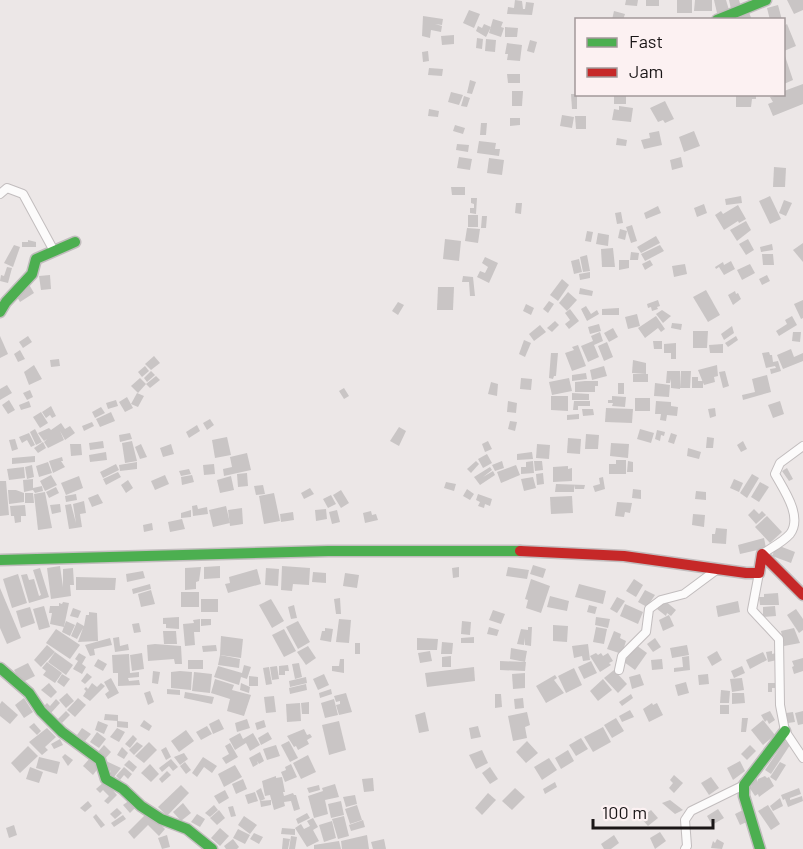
<svg xmlns="http://www.w3.org/2000/svg" width="803" height="849" font-family="Barlow,sans-serif">
  <style>
    .building { fill: #c9c5c5 }
    .lines { fill: none; stroke-linecap: round; stroke-linejoin: round }
    .street-casing { stroke: #c2bdbe; stroke-width: 10 }
    .fast-casing { stroke: #c2bdbe; stroke-width: 13 }
    .jam-casing { stroke: #c2bdbe; stroke-width: 13 }
    .street { stroke: #fcfbfb; stroke-width: 8 }
    .fast { stroke: #4caf50; stroke-width: 10 }
    .jam { stroke: #c62828; stroke-width: 10 }
  </style>
  <rect width="100%" height="100%" fill="#ece7e7"/>
  <g class="building">
    <path d="M515 0 522 1 523 9H525L526 2 534 3 532 15 507 14 508 7 514 8Z"/>
    <path d="M626 0H638L637 6 625 5Z"/>
    <rect x="646" y="0" width="13" height="6"/>
    <rect x="677" y="0" width="15" height="13"/>
    <path d="M695 0H712V11H694Z"/>
    <path d="M714 0H726L729 10 717 13Z"/>
    <path d="M729 0H739L741 7 731 9Z"/>
    <path d="M787 0H803V10L794 14Z"/>
    <path d="M778 5 782 20H770L767 8Z"/>
    <path d="M469 10 480 14 474 28 463 23Z"/>
    <path d="M748 10 752 20H737L735 15Z"/>
    <path d="M614 11 625 14 623 20H612Z"/>
    <path d="M423 16 443 19 442 25 435 24 442 26 441 32 431 30 430 38 422 36Z"/>
    <path d="M493 19 503 22 501 27 504 28 501 37 489 33Z"/>
    <path d="M484 24 491 27 486 37 476 31 478 26 482 28Z"/>
    <path d="M787 24 796 46 784 51V26Z"/>
    <path d="M505 27 518 28 517 37H505Z"/>
    <path d="M454 35V44L442 45 441 36Z"/>
    <path d="M477 38 483 39 482 49 476 48Z"/>
    <path d="M486 39 496 40 495 52 485 51Z"/>
    <path d="M530 40 537 42 534 53 527 51Z"/>
    <path d="M507 43 522 45 520 61 507 60 508 54H505Z"/>
    <path d="M428 51 429 61 423 62 422 52Z"/>
    <path d="M784 53 793 80 784 84Z"/>
    <path d="M429 68 443 69 442 76 428 75Z"/>
    <path d="M507 74H520V83H508Z"/>
    <path d="M470 80 476 82 472 94 467 93Z"/>
    <path d="M803 84V104L773 116 768 104 773 102 770 97 784 94V91Z"/>
    <path d="M512 91H523L522 106H512Z"/>
    <path d="M451 92 463 95 459 105 448 102Z"/>
    <path d="M571 94H577V109H572Z"/>
    <rect x="614" y="94" width="12" height="10"/>
    <path d="M736 94H756V99H752L751 107H736Z"/>
    <path d="M464 96 470 98 467 107 461 106Z"/>
    <path d="M665 101 674 119 665 123 663 120 658 122 650 108Z"/>
    <path d="M619 106 633 108 631 122 612 120 614 109 619 110Z"/>
    <path d="M429 109 439 111 438 117 428 116Z"/>
    <path d="M562 115 574 117 572 128 560 126Z"/>
    <path d="M575 116H586V129H576Z"/>
    <path d="M510 118H520V125L510 126Z"/>
    <path d="M481 123H487L486 135H480Z"/>
    <path d="M455 125 465 128 463 134 453 131Z"/>
    <path d="M659 131 662 145 644 149 641 140 650 138 649 133Z"/>
    <path d="M694 131 700 146 684 152 679 137Z"/>
    <path d="M617 138 627 140 626 146 616 145Z"/>
    <path d="M479 141 496 143 495 149H500L499 156 477 153Z"/>
    <path d="M457 144 469 145 468 152 456 150Z"/>
    <path d="M459 157 472 159 470 170 457 168Z"/>
    <path d="M681 157 683 167 672 170 670 160Z"/>
    <path d="M489 158 504 160 502 175 487 173Z"/>
    <path d="M774 167 786 168 785 187H773Z"/>
    <path d="M451 187H465V195H452Z"/>
    <path d="M741 196 742 203 726 205 725 199Z"/>
    <path d="M770 196 781 219 770 224 759 201Z"/>
    <path d="M471 198H477L476 214 470 213V208H474V204L471 203Z"/>
    <path d="M784 200 792 203 786 216 779 213Z"/>
    <path d="M516 203H522L521 214 515 213Z"/>
    <path d="M704 204 707 213 697 217 694 208Z"/>
    <path d="M738 205 746 219 739 223 738 221 724 230 715 215 721 211 723 214Z"/>
    <path d="M658 206 661 213 646 219 644 213Z"/>
    <path d="M621 212 623 223 617 224 615 213Z"/>
    <rect x="468" y="215" width="10" height="12"/>
    <path d="M482 216H487L486 228H481Z"/>
    <path d="M746 221 751 230 737 241 730 230Z"/>
    <path d="M632 225 637 241 631 243 626 227Z"/>
    <path d="M467 228 480 229 478 243 465 241Z"/>
    <path d="M620 229 627 231 625 240 618 238Z"/>
    <path d="M587 231 593 232 591 242 585 241Z"/>
    <path d="M598 233 609 235 608 246 596 244Z"/>
    <path d="M656 236 660 243 641 253 637 247Z"/>
    <path d="M445 239 461 241 459 261 443 259Z"/>
    <path d="M748 239 754 250 746 255 739 244Z"/>
    <path d="M28 240 36 242V247H22V242H28Z"/>
    <path d="M803 243V262L793 250Z"/>
    <path d="M772 244 773 250 761 252 760 247Z"/>
    <path d="M14 245 20 247 13 267 4 263Z"/>
    <path d="M660 245 664 251 645 261 641 254Z"/>
    <path d="M613 248 615 267H602L601 249Z"/>
    <path d="M631 252 639 253 638 260H630Z"/>
    <path d="M762 254H773L774 265H763Z"/>
    <path d="M587 255 590 271 583 272 580 257Z"/>
    <path d="M485 257 498 263 489 283 477 277 480 271 485 273 488 267 482 263Z"/>
    <path d="M579 259 582 272 574 274 571 261Z"/>
    <path d="M619 260H629V268L619 270Z"/>
    <path d="M650 260 653 265 645 270 642 264Z"/>
    <path d="M731 261 735 269 724 275 719 267 716 269 715 267 723 262 724 265Z"/>
    <path d="M685 264 687 274 674 277 672 266Z"/>
    <path d="M750 264 755 273 742 280 737 270Z"/>
    <path d="M7 267 12 268 8 283 0 281 1 275 4 276Z"/>
    <path d="M590 272V278L580 280 579 274Z"/>
    <path d="M50 275 51 289 41 290 39 276Z"/>
    <path d="M767 275 770 281 762 285 759 279Z"/>
    <path d="M463 276 473 277 475 296H470L469 282H462Z"/>
    <path d="M562 279 569 285 558 301 550 295Z"/>
    <path d="M27 281 34 293 20 302 16 295 26 290 22 284Z"/>
    <path d="M438 287H454L453 310H437Z"/>
    <path d="M580 288 593 291 592 296 579 294Z"/>
    <path d="M706 290 720 315 708 322 693 297Z"/>
    <path d="M735 291 736 294 738 293 741 299 733 305 728 295Z"/>
    <path d="M568 292 577 300 567 311 559 303Z"/>
    <path d="M658 300 660 306 657 307 658 309 652 311 651 307 648 308 647 304Z"/>
    <path d="M803 300V318L801 319 794 304Z"/>
    <path d="M549 301 554 304 548 313 543 309Z"/>
    <path d="M398 302 404 305 398 315 392 311Z"/>
    <path d="M526 304 534 308 531 315 523 311Z"/>
    <path d="M586 306 591 314 597 310 599 314 587 321 581 309Z"/>
    <path d="M619 308V315H602V309Z"/>
    <path d="M570 309 579 321 569 329 565 324 570 320 565 313Z"/>
    <path d="M662 310 671 316 663 323 656 314Z"/>
    <path d="M637 314 640 326 628 329 625 317Z"/>
    <path d="M656 316 665 329 661 332 658 328 645 338 638 328Z"/>
    <path d="M792 316 797 325 779 336 776 331 787 324 785 320Z"/>
    <path d="M555 321 559 325 552 332 547 328Z"/>
    <path d="M672 323 682 324 681 330 671 328Z"/>
    <path d="M599 324 601 331 590 334 588 327Z"/>
    <path d="M540 325 546 332 534 341 529 334Z"/>
    <path d="M732 326 734 333 724 340 721 334Z"/>
    <path d="M613 328 618 337 609 342 604 333Z"/>
    <path d="M693 331H708L707 348H693Z"/>
    <path d="M600 332 603 341 594 345 599 357 588 362 581 346 593 341 591 336Z"/>
    <path d="M793 332H801L800 342 792 341Z"/>
    <path d="M0 336 8 354 0 358Z"/>
    <path d="M28 336 32 342 23 348 19 342Z"/>
    <path d="M736 336 738 340 728 347 725 343Z"/>
    <path d="M524 340 531 343 525 357 519 354Z"/>
    <path d="M653 341H662V349H654Z"/>
    <path d="M607 342 613 357 604 361 598 346Z"/>
    <path d="M676 343V359H671V353H664V344Z"/>
    <path d="M723 344V353H710L709 345Z"/>
    <path d="M578 345 586 366 572 371 565 353 574 350 572 347Z"/>
    <path d="M791 349 794 357 803 353V361L783 369 777 355Z"/>
    <path d="M20 350 25 359 18 362 14 354Z"/>
    <path d="M769 352 770 355H772L773 362 778 361 781 371 771 374 770 369 776 368 775 366 766 368 762 353Z"/>
    <path d="M551 353H558L556 376H554L553 379 549 378Z"/>
    <path d="M154 356 160 363 151 370 145 364Z"/>
    <path d="M59 359 60 366 51 367 50 360Z"/>
    <path d="M633 360 646 363V374L632 373Z"/>
    <path d="M34 365 42 379 29 385 24 372Z"/>
    <path d="M717 365 718 376 714 377 715 382 704 385 698 370Z"/>
    <path d="M145 366 149 371 142 377 138 372Z"/>
    <path d="M604 366 607 376 592 380 590 370Z"/>
    <path d="M151 371 155 375 147 382 144 378Z"/>
    <path d="M667 371H680V389L671 388V379L670 383H666Z"/>
    <path d="M681 371H691L690 388H680Z"/>
    <path d="M725 371 729 386 723 388 719 372Z"/>
    <path d="M586 373 587 379 572 381V375Z"/>
    <rect x="633" y="374" width="15" height="8"/>
    <path d="M767 375 771 392 743 400 742 395 755 392 752 379Z"/>
    <path d="M156 376 160 380 150 388 146 384Z"/>
    <path d="M692 377H698V381H703V388H692Z"/>
    <path d="M140 378 146 384 138 393 131 386Z"/>
    <path d="M521 378 532 379 531 390 520 389Z"/>
    <path d="M569 378 572 391 552 395 549 382Z"/>
    <path d="M585 381H598V386H595V392H575V382Z"/>
    <path d="M491 382 498 384 497 396 488 394Z"/>
    <rect x="618" y="383" width="6" height="11"/>
    <path d="M655 383 670 385 669 397 654 396Z"/>
    <path d="M7 385 12 393 0 400V389Z"/>
    <path d="M344 388 349 396 344 399 339 391Z"/>
    <path d="M30 390 33 397 27 400 23 393Z"/>
    <path d="M137 393 144 396 138 407 131 404Z"/>
    <path d="M572 393 589 394V400H572Z"/>
    <path d="M551 396H568V411L551 410Z"/>
    <path d="M612 396 626 397 625 407 612 406 613 403H608V400H612Z"/>
    <path d="M127 397 133 408 125 412 119 402Z"/>
    <rect x="635" y="398" width="15" height="13"/>
    <path d="M9 400 15 410 8 414 2 405Z"/>
    <path d="M116 400 118 406 108 409 106 403Z"/>
    <path d="M29 401 31 407 21 410 19 405Z"/>
    <path d="M508 401 517 403 516 413 507 412Z"/>
    <path d="M574 401H590V406H578V410H573Z"/>
    <path d="M656 401 671 402V406L678 407 677 416 667 415 666 421 660 420 661 414H655Z"/>
    <path d="M780 401 784 414 773 418 768 405Z"/>
    <path d="M51 406 56 416 52 418 50 415 46 418 42 412Z"/>
    <path d="M101 407 105 413 95 418 92 412Z"/>
    <path d="M606 408 633 409 632 423 605 422Z"/>
    <path d="M715 408 716 416 710 418 708 409Z"/>
    <path d="M582 409H593L594 415 583 416Z"/>
    <path d="M41 412 48 423 40 428 33 417Z"/>
    <path d="M111 412 115 421 100 427 96 419Z"/>
    <path d="M579 414V419L567 420V415Z"/>
    <path d="M210 419 214 425 207 430 203 423Z"/>
    <path d="M510 421 517 422 515 431 508 429Z"/>
    <path d="M92 422 94 426 84 431 82 426Z"/>
    <path d="M61 423 65 429 70 426 75 433 65 440 60 431 64 440 48 448 44 442 47 439 44 441 38 433 49 428 51 430Z"/>
    <path d="M197 425 200 431 189 438 186 432Z"/>
    <path d="M399 427 406 431 399 446 390 441Z"/>
    <path d="M35 429 42 442 36 445 30 432Z"/>
    <path d="M640 429 654 433 651 443 637 439Z"/>
    <path d="M657 430 665 432 664 436 661 435 660 441 655 439Z"/>
    <path d="M29 433 35 445 31 447 27 440 22 443 19 437Z"/>
    <path d="M130 433 132 439 120 442 119 435Z"/>
    <path d="M671 433 677 435 674 444 668 442Z"/>
    <path d="M586 434 599 435 598 449H585Z"/>
    <path d="M227 437 231 455 215 458 212 440Z"/>
    <path d="M707 437 714 438 713 448H706Z"/>
    <path d="M568 438 581 439 580 454 567 453Z"/>
    <path d="M15 439 18 449 12 451 9 440Z"/>
    <path d="M103 441 104 448 90 450 89 443Z"/>
    <path d="M132 441 137 461 125 463 122 443Z"/>
    <path d="M488 441 492 449 485 452 482 444Z"/>
    <path d="M743 441 747 449 741 452 737 445Z"/>
    <path d="M43 442 46 448 38 453 34 448Z"/>
    <path d="M611 443 629 444 628 458 610 456Z"/>
    <path d="M70 444H81L82 455 71 456Z"/>
    <path d="M141 444 147 457 140 459 135 447Z"/>
    <path d="M171 444 174 454 163 457 160 448Z"/>
    <path d="M537 444 550 445 549 459 536 458Z"/>
    <path d="M688 448 701 452 699 459 687 456Z"/>
    <path d="M106 452 107 460 90 462 89 455Z"/>
    <path d="M532 452 533 459 517 460V454Z"/>
    <path d="M247 453 251 470 224 476 223 469 232 467 230 457Z"/>
    <path d="M487 454 492 463 483 468 478 459Z"/>
    <path d="M35 456V462L12 464V458Z"/>
    <path d="M62 457 63 461H61L65 467 53 473 49 461Z"/>
    <path d="M616 460H626V474H609V464H616Z"/>
    <path d="M476 461 479 464 471 473 467 469Z"/>
    <path d="M502 461 504 468 495 471 492 465Z"/>
    <path d="M533 461 534 473 521 474V467H526V462Z"/>
    <path d="M534 461H542L543 470 535 471Z"/>
    <path d="M628 461 633 462V472H627Z"/>
    <path d="M48 462 52 473 39 477 36 466Z"/>
    <path d="M137 462V469L120 471 119 465Z"/>
    <path d="M116 464 119 470 103 478 100 472Z"/>
    <path d="M214 464 215 474 204 475 203 465Z"/>
    <path d="M32 465 34 477 27 479 25 467Z"/>
    <path d="M516 465 520 475 501 483 497 472Z"/>
    <path d="M568 466V469L572 468V481L553 482V467Z"/>
    <path d="M24 467 25 478 9 480 7 469Z"/>
    <path d="M490 467 492 470 483 477 493 471 495 475 480 485 474 477Z"/>
    <path d="M787 468 793 479 789 481 782 471Z"/>
    <path d="M189 469 191 474 181 476 179 471Z"/>
    <path d="M118 472 121 477 106 485 103 479Z"/>
    <path d="M247 473 248 486 238 487 237 474Z"/>
    <path d="M543 473 544 484 537 485 536 474Z"/>
    <path d="M752 474 759 478 747 498 740 493Z"/>
    <path d="M51 475 57 485 45 491 40 481Z"/>
    <path d="M165 475 169 484 155 490 151 481Z"/>
    <path d="M192 475 194 482 182 485 181 477Z"/>
    <path d="M79 476 83 488 66 495 61 483Z"/>
    <path d="M231 476 234 490 220 493 217 480Z"/>
    <path d="M533 477 536 488 524 491 521 479Z"/>
    <path d="M603 477 605 489 595 492 593 486 600 484 599 478Z"/>
    <path d="M33 479V488L42 486 43 491 35 493 33 490 24 492 23 480Z"/>
    <path d="M734 479 743 483 739 492 730 488Z"/>
    <path d="M128 480 133 488 126 493 121 485Z"/>
    <path d="M0 481H6L9 515 0 516Z"/>
    <path d="M446 482 456 484 454 491 444 488Z"/>
    <path d="M760 482 769 487 759 502 751 497Z"/>
    <path d="M556 484 585 485 584 489H575L574 485V492H555Z"/>
    <path d="M263 485 265 494 256 495 254 486Z"/>
    <path d="M56 487 59 493 49 498 46 492Z"/>
    <path d="M310 488 314 494 304 499 301 493Z"/>
    <path d="M467 489 474 494 470 500 463 496Z"/>
    <path d="M633 489 641 490V499L632 498Z"/>
    <path d="M8 490H16L24 493V502L9 504Z"/>
    <path d="M341 490 349 503 341 508 333 495Z"/>
    <path d="M696 491 706 492V500L695 499Z"/>
    <path d="M45 492 52 528 38 530 34 494Z"/>
    <path d="M25 493H33L34 503H25Z"/>
    <path d="M274 493 280 521 264 524 259 496Z"/>
    <path d="M76 494 77 500 66 502 65 496Z"/>
    <path d="M98 494 103 503 92 507 88 498Z"/>
    <path d="M478 494 492 499 490 506 485 504 484 508 478 506 480 502 476 500Z"/>
    <path d="M331 495 336 504 328 508 323 499Z"/>
    <path d="M572 496 573 513 551 514 550 497Z"/>
    <path d="M84 501 86 513 80 514 82 527 69 529 65 505 71 504 76 523 73 504Z"/>
    <path d="M617 502 632 503 630 513 625 512 624 517 615 516Z"/>
    <path d="M60 504 61 512 52 514 50 505Z"/>
    <path d="M25 505 26 516H21V522L15 523 14 516H11L10 506Z"/>
    <path d="M197 505 198 509 207 507 208 514 193 516 192 506Z"/>
    <path d="M226 506 230 523 213 527 209 510Z"/>
    <path d="M242 508 243 524 230 526 228 510Z"/>
    <path d="M326 509 327 519 316 521 315 510Z"/>
    <path d="M754 509 759 514 762 511 766 515 756 524 748 515Z"/>
    <path d="M191 510V517L181 518V513Z"/>
    <path d="M337 510 340 522 332 524 329 512Z"/>
    <path d="M371 511 372 515 376 514 378 520 365 523 363 513Z"/>
    <path d="M293 512 294 520 281 522 280 514Z"/>
    <path d="M693 514 705 515 704 527 692 525Z"/>
    <path d="M767 516 782 532 770 543 755 527Z"/>
    <path d="M182 519 185 529 170 532 168 522Z"/>
    <path d="M152 523 153 530 144 532 143 525Z"/>
    <path d="M716 528 727 529 726 544 712 543V534H715Z"/>
    <path d="M764 538 766 548 740 554 738 545Z"/>
    <path d="M777 545 795 552 791 563 772 556Z"/>
    <path d="M533 565 546 569 543 578 530 574Z"/>
    <path d="M60 566 63 587V569L73 568 74 585H70L71 596 51 599 47 568Z"/>
    <path d="M220 566V578L204 579V567Z"/>
    <path d="M282 566 310 568 309 585 293 584 292 591 281 590Z"/>
    <path d="M201 567 199 581 196 582V589L185 590V568Z"/>
    <path d="M459 567V577L453 578 452 568Z"/>
    <path d="M508 567 529 570 527 579 506 576Z"/>
    <path d="M40 568 49 597 29 603 21 575 27 574 29 580 34 579 39 596 41 595 33 570Z"/>
    <path d="M266 568 279 569 278 586 265 585Z"/>
    <path d="M257 569 261 584 228 593 225 584 230 583 229 577Z"/>
    <path d="M143 571 145 578 127 582 126 574Z"/>
    <path d="M313 572 326 573V583L312 582Z"/>
    <path d="M345 573 359 575 357 588 343 586Z"/>
    <path d="M18 574 27 603 12 608 3 579Z"/>
    <path d="M76 577 116 578 115 590H76Z"/>
    <path d="M531 579 550 586 541 613 526 608 528 600 525 599Z"/>
    <path d="M634 579 643 585 636 597 626 591Z"/>
    <path d="M150 584 151 589 133 594 132 589Z"/>
    <path d="M579 584 606 591 603 604 575 597Z"/>
    <path d="M0 588 21 638 7 644 0 628Z"/>
    <path d="M151 590 155 604 141 607 138 594Z"/>
    <path d="M645 590 655 595 647 607 638 602Z"/>
    <rect x="181" y="592" width="18" height="15"/>
    <path d="M778 593 779 605H760L759 597H764V594Z"/>
    <path d="M550 596 569 601 567 611 547 607Z"/>
    <path d="M617 597 625 601 617 613 610 609Z"/>
    <path d="M340 598 341 614H336L334 599Z"/>
    <rect x="201" y="599" width="17" height="13"/>
    <path d="M271 599 284 621 272 628 259 605Z"/>
    <path d="M664 600 676 610 671 616 667 613 666 616 657 609Z"/>
    <path d="M738 601 740 612 718 617 716 606Z"/>
    <path d="M63 602 69 603 64 627 50 624 52 613H49L50 606H59V603L62 604Z"/>
    <path d="M625 604 643 612 638 624 620 616Z"/>
    <path d="M294 605 297 618 291 619 288 607Z"/>
    <path d="M589 605 597 607 595 614 587 612Z"/>
    <path d="M44 606 50 627 39 630 33 609Z"/>
    <path d="M775 606 776 616 763 617V607Z"/>
    <path d="M30 607 35 623 21 628 16 611Z"/>
    <path d="M73 608 81 611 78 618 70 616Z"/>
    <path d="M796 609 803 619V630L799 633 787 615Z"/>
    <path d="M493 610 505 614 501 624 489 620Z"/>
    <path d="M89 612 97 613 98 641 78 642 83 628 77 639 71 636 77 622 84 626 86 615H89Z"/>
    <path d="M669 615 674 626 663 631 659 620Z"/>
    <path d="M179 617V629L166 628V624H163V618Z"/>
    <path d="M596 617 610 619 608 628 595 625Z"/>
    <path d="M200 619V632H194L195 645 185 646 183 624 194 623 193 620Z"/>
    <path d="M201 619H211V625L201 626Z"/>
    <path d="M339 619 351 620 349 643 336 642Z"/>
    <path d="M66 621 75 625 70 636 62 632Z"/>
    <path d="M298 621 310 642 298 649 286 627Z"/>
    <path d="M462 621 471 622 470 635 461 634Z"/>
    <path d="M139 623 141 632 134 633 132 624Z"/>
    <path d="M553 625 568 626 567 642 553 641Z"/>
    <path d="M489 627 499 630 497 636 487 634Z"/>
    <path d="M528 627H532L531 646 525 645V638L524 645 517 644 521 629 528 630Z"/>
    <path d="M596 627 607 629 604 644 593 642Z"/>
    <path d="M325 628 333 629 331 642 320 640 322 631H325Z"/>
    <path d="M794 628 800 643 784 646 781 631Z"/>
    <path d="M56 629 80 645 70 659 46 643Z"/>
    <path d="M284 629 296 651 284 657 272 635Z"/>
    <path d="M163 631H176L177 644H164Z"/>
    <path d="M614 631 621 634 620 638 626 641 622 654 607 649Z"/>
    <path d="M221 636 243 639 241 658 220 655Z"/>
    <path d="M119 637 120 646 128 644 129 650 115 652 113 638Z"/>
    <path d="M474 637V643H461V638Z"/>
    <path d="M110 638 112 645 94 649 95 655 90 656 85 645Z"/>
    <path d="M417 638 438 639 437 650H417Z"/>
    <path d="M655 638 661 647 653 652 647 644Z"/>
    <path d="M442 642 453 643 452 654H441Z"/>
    <rect x="355" y="643" width="5" height="11"/>
    <path d="M155 644 181 646 182 664H175L174 659 148 661 147 645Z"/>
    <path d="M588 644 590 660 583 661 582 656 574 658 572 646Z"/>
    <path d="M47 645 55 652 41 667 34 660Z"/>
    <path d="M216 645 217 651 203 652 202 646Z"/>
    <path d="M636 645 647 653 635 670 624 662Z"/>
    <path d="M687 645 689 655 672 658 670 648Z"/>
    <path d="M308 646 316 658 306 665 297 652Z"/>
    <path d="M511 648 527 651 525 662 510 659Z"/>
    <path d="M430 651 432 661 420 663 418 653Z"/>
    <path d="M717 651 722 660 712 666 707 657Z"/>
    <path d="M772 651V654L776 653 777 660 768 662 766 652Z"/>
    <path d="M55 652 73 665 66 675 48 662Z"/>
    <path d="M763 652 767 660 750 669 746 660Z"/>
    <path d="M79 653 86 657 82 664 86 667 82 674 73 669 78 661 75 659Z"/>
    <path d="M142 653 144 669 132 671 130 655Z"/>
    <path d="M596 653 598 655 601 653 603 656 608 653 613 661 609 663 611 665 600 672 590 656Z"/>
    <path d="M129 654 130 673 139 672V677L128 678 129 681 139 680 140 685 118 686V673H113L112 655Z"/>
    <path d="M220 655 240 659 239 668 218 665Z"/>
    <path d="M451 656V667H442V657Z"/>
    <path d="M689 656 690 670 674 672V668L683 667 682 657Z"/>
    <path d="M803 658V671L794 674 792 667 794 666 792 661Z"/>
    <path d="M98 659 107 664 103 671 94 666Z"/>
    <path d="M340 659H344V673L332 671V666H339Z"/>
    <path d="M662 659 663 669 652 670 651 660Z"/>
    <rect x="188" y="660" width="15" height="9"/>
    <path d="M500 661 526 662 525 671 500 670Z"/>
    <path d="M591 661 597 673 584 679 578 667Z"/>
    <path d="M47 662 62 673 55 683 43 675 46 671 42 668Z"/>
    <path d="M28 663 35 676 21 683 14 670Z"/>
    <path d="M299 663 302 677 295 679 292 664Z"/>
    <path d="M244 665 251 667 247 679 241 677 239 685 214 677 218 666 242 673Z"/>
    <path d="M288 665 289 671H285V675H279V666Z"/>
    <path d="M277 666 279 679 272 680 270 667Z"/>
    <path d="M742 666 745 673 734 678 731 671Z"/>
    <path d="M269 667 272 684 266 685 263 668Z"/>
    <path d="M474 667 475 681 427 687 425 673Z"/>
    <path d="M574 668 582 685 566 693 558 676Z"/>
    <path d="M614 670 627 684 618 693 604 678Z"/>
    <path d="M153 671 160 672 158 684 152 683Z"/>
    <path d="M180 671 192 672 191 690 171 688V672Z"/>
    <path d="M194 672 212 674 210 693 192 691Z"/>
    <path d="M87 673 92 677 85 684 81 681Z"/>
    <path d="M525 673V688L513 689 512 674Z"/>
    <path d="M62 674 70 679 64 687 57 682Z"/>
    <path d="M324 674 329 685 318 690 313 679Z"/>
    <path d="M640 674 644 685 632 689 629 677Z"/>
    <path d="M708 674 709 684 699 685 698 675Z"/>
    <path d="M555 675 557 678 554 680 564 693 546 703 536 686Z"/>
    <path d="M249 676 258 677V686H249Z"/>
    <path d="M306 677 307 683 290 687 289 681Z"/>
    <path d="M111 678 119 693 108 699 105 694 109 691 104 682Z"/>
    <path d="M742 678 744 690 732 692 730 679Z"/>
    <path d="M215 679 234 685 232 690 251 695 244 716 227 711 230 699 211 693Z"/>
    <path d="M603 679 612 690 598 701 590 691Z"/>
    <path d="M686 682 689 693 678 696 675 685Z"/>
    <path d="M49 683 57 692 51 698 41 690Z"/>
    <path d="M92 683 97 687 101 683 105 686 90 701 83 696 86 691 84 689 86 687 88 689Z"/>
    <path d="M241 683 250 687 249 693 240 690Z"/>
    <path d="M768 683H778V688H772V692H768Z"/>
    <path d="M306 684 307 690 290 694 289 688Z"/>
    <path d="M167 689 180 690V695L167 694Z"/>
    <path d="M331 689 332 694 320 698 319 693Z"/>
    <path d="M721 690 730 691 729 703H720Z"/>
    <path d="M150 691 154 702 148 705 144 693Z"/>
    <path d="M185 692 214 697 212 704 184 698Z"/>
    <path d="M67 693 74 701 66 708 59 700Z"/>
    <path d="M346 693 352 712 339 715 336 705 340 704V701L336 702 334 696Z"/>
    <path d="M732 693H744L745 703 732 704Z"/>
    <path d="M495 694H501L502 707 495 708Z"/>
    <path d="M631 694 633 698 622 706 619 702Z"/>
    <path d="M274 696 276 712 266 713 264 697Z"/>
    <path d="M24 698 33 712 24 718 15 705Z"/>
    <path d="M78 698 86 705 75 717 67 710Z"/>
    <path d="M523 698 524 708 515 709 514 699Z"/>
    <path d="M56 699 60 703 51 713 44 706 47 703 50 706Z"/>
    <path d="M334 699 338 715 325 718 321 703Z"/>
    <path d="M2 701 18 715 10 724 0 716V704Z"/>
    <path d="M309 702V714H302L301 703Z"/>
    <path d="M300 703 301 721 287 722 286 704Z"/>
    <path d="M652 703 653 705 657 703 663 715 649 722 643 709Z"/>
    <rect x="720" y="705" width="9" height="9"/>
    <path d="M630 710 634 717 622 722 619 716Z"/>
    <path d="M66 711 70 715 62 723 58 719Z"/>
    <path d="M770 711 775 720 769 724 767 720 765 722 761 715Z"/>
    <path d="M803 711V724L798 725 795 713Z"/>
    <path d="M425 712 429 731 419 733 415 715Z"/>
    <path d="M527 712 530 725 525 727 527 738 513 741 508 716Z"/>
    <path d="M793 712 795 722 788 723 786 713Z"/>
    <path d="M105 714 118 715V721L104 720Z"/>
    <path d="M616 718 624 731 612 738 604 725Z"/>
    <path d="M742 718H748L746 732H741Z"/>
    <path d="M219 719 224 729 213 734 209 724Z"/>
    <path d="M247 719 250 728 237 732 235 723Z"/>
    <path d="M144 720 152 726 149 731 140 726Z"/>
    <path d="M264 720 266 727 257 730 255 723Z"/>
    <path d="M763 720 775 735 763 745 751 730Z"/>
    <path d="M98 721 108 725 104 734 95 730Z"/>
    <path d="M117 721 128 722V728L117 727Z"/>
    <path d="M339 721 346 750 329 755 322 725Z"/>
    <path d="M34 723 41 731 37 735 29 727Z"/>
    <path d="M207 726 212 734 201 740 196 732Z"/>
    <path d="M478 726 481 737 471 739 469 728Z"/>
    <path d="M603 727 611 742 593 752 584 737Z"/>
    <path d="M47 728 56 737 45 747 48 750 42 755 29 742Z"/>
    <path d="M82 728 91 734 85 741 77 735Z"/>
    <path d="M117 728 125 732 119 742 110 737Z"/>
    <path d="M304 729 307 735 310 734 312 737 307 740 309 744 298 750 296 746 294 747 287 736Z"/>
    <path d="M186 730 194 741 179 752 171 741Z"/>
    <path d="M97 732 106 739 99 748 90 742Z"/>
    <path d="M268 732 272 739 261 745 258 738Z"/>
    <path d="M240 733 243 739 253 733 260 745 250 751 246 743 235 750 229 739Z"/>
    <path d="M133 735 137 739 130 748 125 744Z"/>
    <path d="M581 738 588 749 576 756 569 745Z"/>
    <path d="M60 739 63 745 54 749 51 744Z"/>
    <path d="M289 741 298 758 290 762 281 745Z"/>
    <path d="M527 741 538 753 526 763 516 752Z"/>
    <path d="M785 741 790 745 771 774 765 770Z"/>
    <path d="M137 742 143 746 134 755 129 750Z"/>
    <path d="M149 742 157 750 144 763 135 756Z"/>
    <path d="M230 743 238 757 226 764 222 758 229 754 225 746Z"/>
    <path d="M104 745 111 752 104 760 97 753Z"/>
    <path d="M276 745 280 756 267 760 263 749Z"/>
    <path d="M750 745 756 751 747 760 741 754Z"/>
    <path d="M28 746 38 756 20 773 11 763Z"/>
    <path d="M122 747 128 753 124 759 117 755Z"/>
    <path d="M166 747 171 757 166 760 161 750Z"/>
    <path d="M482 750 488 763 476 769 469 755Z"/>
    <path d="M568 750 574 761 561 769 555 758Z"/>
    <path d="M260 752 264 761 259 764 257 761 258 764 253 767 249 758Z"/>
    <path d="M184 753 188 759 180 765 174 757Z"/>
    <path d="M65 754 73 760 68 766 62 757Z"/>
    <path d="M308 755 316 772 301 779 293 763Z"/>
    <path d="M39 757 60 762 57 774 36 768Z"/>
    <path d="M203 757 217 766 212 773 204 767 197 777 192 773Z"/>
    <path d="M90 758 100 766 93 775 83 766Z"/>
    <path d="M549 758 557 770 542 780 534 767Z"/>
    <path d="M171 759 178 767 173 771 169 766 162 772 159 768Z"/>
    <path d="M129 760 137 767 133 772 124 765Z"/>
    <path d="M106 761 121 768 114 777 110 774 111 772 109 768 104 764Z"/>
    <path d="M740 761 745 771 733 780 727 768Z"/>
    <path d="M185 762 191 770 186 774 180 766Z"/>
    <path d="M780 762 786 765 776 781 770 777Z"/>
    <path d="M150 764 159 774 151 782 141 773Z"/>
    <path d="M291 764 297 777 285 782 281 772 286 770 285 767Z"/>
    <path d="M235 765 242 777 224 787 218 774Z"/>
    <path d="M30 767 43 772 39 783 26 779Z"/>
    <path d="M124 767 132 774 128 779 124 775 120 780 116 776Z"/>
    <path d="M490 767 498 779 490 784 482 773Z"/>
    <path d="M167 771 171 775 162 783 159 779Z"/>
    <path d="M674 775 683 783 674 793 669 788 673 783 670 780Z"/>
    <path d="M276 776V778L282 777 285 792H283L284 796 293 793 294 795H296L300 809 294 811 291 801 284 802 285 806 274 810 270 795 265 796 262 781Z"/>
    <path d="M765 776 767 778 769 777 774 786 759 797 758 794 755 796 749 787 752 786 750 783 757 779 758 782V779Z"/>
    <path d="M711 777 719 788 709 795 701 783Z"/>
    <path d="M373 778 374 791 364 792 362 779Z"/>
    <path d="M243 779 247 789 236 794 232 784Z"/>
    <path d="M105 781 117 795 108 804 104 801 109 796 103 790 100 793 96 789Z"/>
    <path d="M555 782 557 787 545 794 543 789Z"/>
    <path d="M335 784 339 797 325 800 328 814 314 818 308 796 323 791 322 788Z"/>
    <path d="M181 785 189 793 167 816 158 807Z"/>
    <path d="M319 785 320 790 309 793 307 788Z"/>
    <path d="M261 788 265 799 260 801 256 791Z"/>
    <path d="M515 788 525 797 512 810 502 801Z"/>
    <path d="M799 788 801 794 790 798V800L802 796 803 801 788 807 785 799 783 800 781 795Z"/>
    <path d="M225 790 229 798 219 804 214 796Z"/>
    <path d="M255 792 258 801 248 804 245 795Z"/>
    <path d="M488 793 496 800 482 815 475 808Z"/>
    <path d="M355 795 357 804 346 807 343 797Z"/>
    <path d="M780 798 783 806 773 811 770 806Z"/>
    <path d="M130 800 136 807 130 813 123 805Z"/>
    <path d="M271 800V805L261 807 260 801Z"/>
    <path d="M670 800 683 810 675 814 662 803Z"/>
    <path d="M88 801 92 806 85 812 80 808Z"/>
    <path d="M341 801 344 815 331 818 328 804Z"/>
    <path d="M183 803 191 813 181 821 173 812Z"/>
    <path d="M214 805 218 810 210 817 205 813Z"/>
    <path d="M357 805 362 820 350 824 345 809Z"/>
    <path d="M768 805 780 824 771 830 758 811Z"/>
    <path d="M233 806 236 816 231 817 228 807Z"/>
    <path d="M117 808 122 813 115 819 110 814Z"/>
    <path d="M718 809 724 818 712 825 707 816Z"/>
    <path d="M219 810 225 818 217 825 210 818Z"/>
    <path d="M651 810 658 818 648 826 641 818Z"/>
    <path d="M743 810 749 821 740 825 735 814Z"/>
    <path d="M148 812 165 829 159 836 148 825 134 839 128 832Z"/>
    <path d="M307 813 310 818 298 824 296 819Z"/>
    <path d="M96 814 105 825 101 828 93 817Z"/>
    <path d="M197 814 205 819 200 827 191 822Z"/>
    <path d="M123 815 126 819 114 827 111 823Z"/>
    <path d="M244 816 257 825 250 834 238 825Z"/>
    <path d="M344 816 349 836 338 839 332 819Z"/>
    <path d="M313 818 318 827 313 830 319 841 307 847 295 828 301 824 304 829 310 826 307 821Z"/>
    <path d="M363 820 365 827 351 831 349 825Z"/>
    <path d="M332 821 336 838 324 842 319 825Z"/>
    <path d="M14 825 17 835 9 838 6 828Z"/>
    <path d="M220 828 229 836 220 846 211 838Z"/>
    <path d="M282 828 295 829V835L281 834Z"/>
    <path d="M238 829 250 835 245 844 233 838Z"/>
    <path d="M660 832 666 841 655 849 650 838Z"/>
    <path d="M254 833 263 837 259 844 250 839Z"/>
    <path d="M167 835 170 847 162 849 158 838Z"/>
    <path d="M367 835 369 849H342L341 841Z"/>
    <path d="M614 835 619 843 611 849H604L601 844Z"/>
    <path d="M291 836 297 837 295 849H289Z"/>
    <path d="M283 838 290 839 288 849H282Z"/>
    <path d="M233 839 239 847 237 849H226L224 846Z"/>
    <path d="M384 839 386 849H373L371 842Z"/>
    <path d="M717 839 724 843 722 849 711 848 713 841 715 843Z"/>
    <path d="M339 841 341 849H314V845Z"/>
  </g>
  <g class="lines">
    <defs>
      <g id="street">
        <path d="M0 194 7 188 23 194 54 251"/>
        <path d="M762 554C771 548 783 542 790 534 803 517 784 490 775 474L780 463 803 446"/>
        <path d="M759 573 752 610 779 639 780 705 785 731 803 758"/>
        <path d="M619 670 622 656 646 632 649 609 661 600 684 594 715 571"/>
        <path d="M685 849 687 846 685 820 691 811 744 785"/>
      </g>
      <g id="fast">
        <path d="M717 20 766 0"/>
        <path d="M0 312 6 302 32 274 36 259 75 242"/>
        <path d="M0 560 328 551H520"/>
        <path d="M0 668 29 693 41 711 62 732 100 760 106 779 123 789 141 806 161 819 187 829 212 849"/>
        <path d="M760 849 744 796V785L785 731"/>
      </g>
      <path id="jam" d="M520 551 624 556 746 573H759L762 554 803 595"/>
    </defs>
    <use href="#street" class="street-casing"/>
    <use href="#fast" class="fast-casing"/>
    <use href="#jam" class="jam-casing"/>
    <use href="#street" class="street"/>
    <use href="#fast" class="fast"/>
    <use href="#jam" class="jam"/>
  </g>
  <rect x="575" y="18" width="210" height="78" fill="#fcf1f2" stroke="#a2999a" stroke-width="1.5"/>
  <rect x="587" y="38" width="30" height="9" fill="#4caf50" stroke="#a2999a" stroke-width="1.5"/>
  <text x="629" y="48" font-size="18" fill="#1a1617">Fast</text>
  <rect x="587" y="68" width="30" height="9" fill="#c62828" stroke="#a2999a" stroke-width="1.5"/>
  <text x="629" y="78" font-size="18" fill="#1a1617">Jam</text>
  <path d="M593 819v9h120v-9" fill="none" stroke="#1a1617" stroke-width="3"/>
  <text x="602" y="819" font-size="18" fill="#1a1617" stroke="#fcf1f2" stroke-width="4.5" paint-order="stroke">100 m</text>
</svg>
